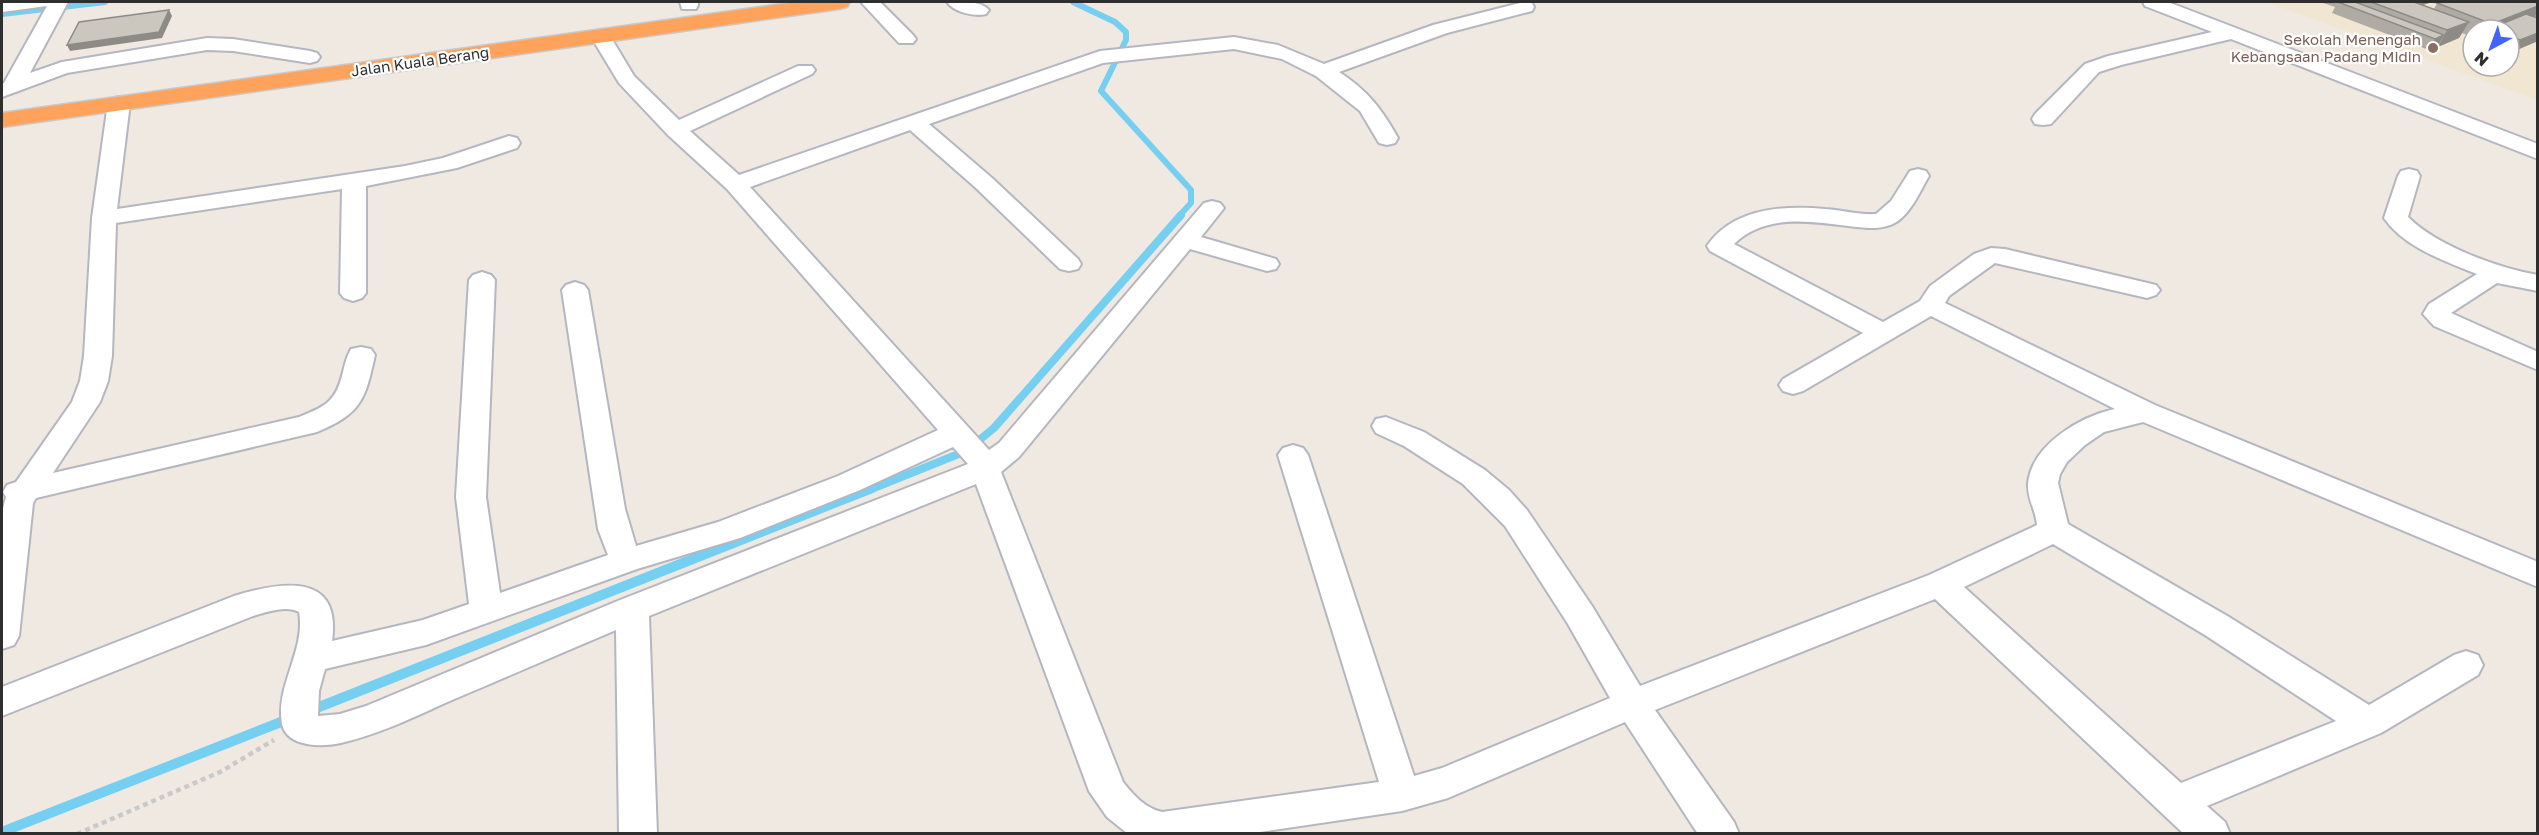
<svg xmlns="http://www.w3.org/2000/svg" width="2539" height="835" font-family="'Golos Text',sans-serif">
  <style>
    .education { fill: #f0e6d1; fill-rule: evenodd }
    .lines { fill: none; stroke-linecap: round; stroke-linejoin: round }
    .stream-far2 { stroke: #75cff0; stroke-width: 6 }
    .stream-far1 { stroke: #75cff0; stroke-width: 8 }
    .stream { stroke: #75cff0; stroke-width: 10 }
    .minor-casing { stroke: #b4b7c1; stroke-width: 4 }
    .highway-casing { stroke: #c9c9c9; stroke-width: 3 }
    .path { stroke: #c9c9c9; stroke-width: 4.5; stroke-dasharray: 5 4; stroke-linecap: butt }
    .minor { fill: #fff; fill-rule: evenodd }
    .highway { fill: #ffa35c; fill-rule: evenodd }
    .wall { fill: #afaba4 }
    .shaded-wall { fill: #8e8b86 }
    .building { fill: #cbc7bf; stroke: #8e8b86; stroke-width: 1.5 }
    .education-dot { fill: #8d6e63; stroke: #fff; stroke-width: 2 }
    .labels { text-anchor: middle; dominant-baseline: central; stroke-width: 4.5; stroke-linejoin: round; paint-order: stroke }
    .far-education-label { font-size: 15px; fill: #785e54; stroke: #fff; text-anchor: end }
    .far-street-label { font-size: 15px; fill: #2e2e2e; stroke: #fff }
  </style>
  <rect width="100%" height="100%" fill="#efe9e1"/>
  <path class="education" d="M2266 2H2537V100ZM2473 30H2509V66H2473Z"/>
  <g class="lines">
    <g class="stream-far2">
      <path d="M1073 2 1115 22 1126 32V40L1101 91 1191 190V203L1179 216"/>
      <path d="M2 14 105 2"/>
    </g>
    <path class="stream-far1" d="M869 490 966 451 994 428 1181 215"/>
    <g class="stream">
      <path d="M309 711 872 488"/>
      <path d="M2 832 291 718"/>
    </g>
    <defs>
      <g id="minor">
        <path d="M2 2H68L30 73 62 62 207 38 233 39 310 51 317 53 320 57 317 61 310 63 233 51 207 50 67 73 2 97V84L4 83 47 6 2 12Z"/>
        <path d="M680 2H698V5L696 9H682Z"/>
        <path d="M861 2H880L913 35 916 39 913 43H899Z"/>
        <path d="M947 2C959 1 980 0 989 10L986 14C974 17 954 12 947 2Z"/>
        <path d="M1524 2 1532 3 1534 7 1532 11 1447 33 1339 72C1368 91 1381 108 1398 138L1395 143 1387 145 1379 143 1360 111 1316 76 1282 59 1234 49 1103 63 929 124 992 178 1078 259 1081 264 1078 269 1069 271 1060 269 976 188 910 130 750 187 989 450 999 443 1204 203 1212 201 1220 203 1224 208 1201 237 1276 259 1279 264 1276 269 1267 271 1190 249 1019 457 1001 472 1123 782C1134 796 1145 808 1162 812L1379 782 1278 455 1283 448 1293 445 1303 448 1308 455 1414 776 1442 768 1610 698 1568 624 1505 526 1463 484 1404 446 1376 433 1372 426 1376 419 1386 417 1424 432 1485 470 1509 490 1527 510 1592 606 1640 686 1929 575 2037 525C2036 511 2027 498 2028 484 2031 445 2081 416 2115 409L1931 316 1803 391 1793 394 1783 391 1779 385 1783 379 1863 333 1710 251 1707 246C1733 208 1784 205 1825 209 1842 210 1859 215 1876 214L1891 201 1910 171 1918 169 1926 171 1929 176C1920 191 1912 211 1898 221 1883 231 1864 228 1848 226 1810 221 1764 214 1734 244L1883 322 1920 301 1930 286 1974 254 1991 248 2005 249 2156 285 2160 290 2156 295 2147 298 1995 263 1949 296 1945 303 2155 405 2538 562V587L2143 422 2104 432 2085 445 2067 462 2060 474 2058 483 2068 524 2229 617 2369 705 2454 655 2466 651 2478 655 2483 665 2478 675 2381 733 2207 806 2225 822 2230 834H2184L1935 599 1655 710 1734 822 1739 834H1698L1625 722 1448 798 1402 811 1246 834H1128L1107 817 1089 791 976 484 649 616 657 834H619L616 630C561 653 507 677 452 700 416 716 380 734 341 743 324 747 287 748 282 724 275 686 306 650 299 612 286 605 267 612 253 616L2 716V687L234 596C280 582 342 571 332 641L423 620 469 604 456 497 469 280 473 275 482 272 491 275 495 280 486 497 500 593 608 555 598 529 595 509 562 290 566 285 575 282 584 285 588 290 625 509 636 546 718 522 838 476 938 430 727 189 668 135 619 83 590 35 593 31H607L634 76 679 120 798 66H812L815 70 812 74 690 131 739 175 1100 51 1234 37 1278 45 1324 64 1433 25ZM953 447 968 464 620 600 366 706 340 714 318 716 319 691 325 669 426 645 637 569 740 538 860 490ZM2053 544 2205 635 2336 721 2181 783 1964 587Z"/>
        <path d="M2143 2H2168L2538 144V159L2231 39 2121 65 2099 72 2051 124 2043 125 2035 124 2032 119 2035 114 2085 64 2108 56 2212 32 2145 6Z"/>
        <path d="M119 97 126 99 130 103 117 209 405 166 443 158 509 136 517 138 520 143 517 148 457 168 366 186V293L362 298 353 301 344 298 340 293 342 189 116 223 112 356 108 381 100 402 53 473 299 417C327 406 336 401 343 372 345 363 347 356 351 349L361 347 371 349 375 355C365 400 362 413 317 432L36 498 33 503 19 636 14 645 2 649V512L6 497 3 492 7 485 16 482 72 402 80 381 84 356 92 218 108 103 112 99Z"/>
        <path d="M2409 169 2417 171 2420 176 2408 217C2437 246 2498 268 2538 275V291L2497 283 2451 313 2538 352V370L2434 326 2423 314 2429 304 2477 274C2445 261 2405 248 2384 218L2398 176 2401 171Z"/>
      </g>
      <path id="highway" d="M796 2H850L847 7 839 9 2 127V113Z"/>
    </defs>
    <use href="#minor" class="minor-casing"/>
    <use href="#highway" class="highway-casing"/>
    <path class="path" d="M77 834 220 772 274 740"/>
    <use href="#minor" class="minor"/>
    <use href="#highway" class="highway"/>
  </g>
  <path class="wall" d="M2320 2H2432L2423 5 2434 9 2437 3 2538 2V16L2535 15 2538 16V41L2512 52 2509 50V30H2473V37L2462 33 2459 38 2429 50 2332 13 2335 7Z"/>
  <g class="shaded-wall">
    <path d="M2422 2H2432L2419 6Z"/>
    <path d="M2538 6V11L2532 21 2489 29 2492 24Z"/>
    <path d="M169 10 172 16 162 38 70 51 67 45Z"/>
    <path d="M2469 22 2459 38 2438 47 2447 30Z"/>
    <path d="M2538 33V41L2512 52 2520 40Z"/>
    <path d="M2444 35 2437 47 2429 50 2435 39Z"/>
  </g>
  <g class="building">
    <path d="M2338 2H2355L2444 35 2435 39Z"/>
    <path d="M2371 2H2414L2469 22 2447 30Z"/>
    <path d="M2443 2H2534L2538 3V6L2492 24 2437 3Z"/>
    <path d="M169 10 159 32 67 45 79 22Z"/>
    <path d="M2526 14 2538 18V33L2520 40 2509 36V30H2493L2489 29Z"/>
  </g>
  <circle class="education-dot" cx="2433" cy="48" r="6"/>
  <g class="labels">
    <g class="far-education-label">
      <text x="2421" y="39">Sekolah Menengah<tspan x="2421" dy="17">Kebangsaan Padang Midin</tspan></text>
    </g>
    <g class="far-street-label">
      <text transform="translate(420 61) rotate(-8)">Jalan Kuala Berang</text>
    </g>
  </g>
  <rect width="2539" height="835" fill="none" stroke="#2e2e2e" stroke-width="6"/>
  <g transform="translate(2491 48) rotate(221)"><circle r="28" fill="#ffffff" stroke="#ababab" stroke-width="1.5"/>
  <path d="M0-4.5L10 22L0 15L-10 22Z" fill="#4264fb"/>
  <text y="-9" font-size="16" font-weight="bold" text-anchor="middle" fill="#2e2e2e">N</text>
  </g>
</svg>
